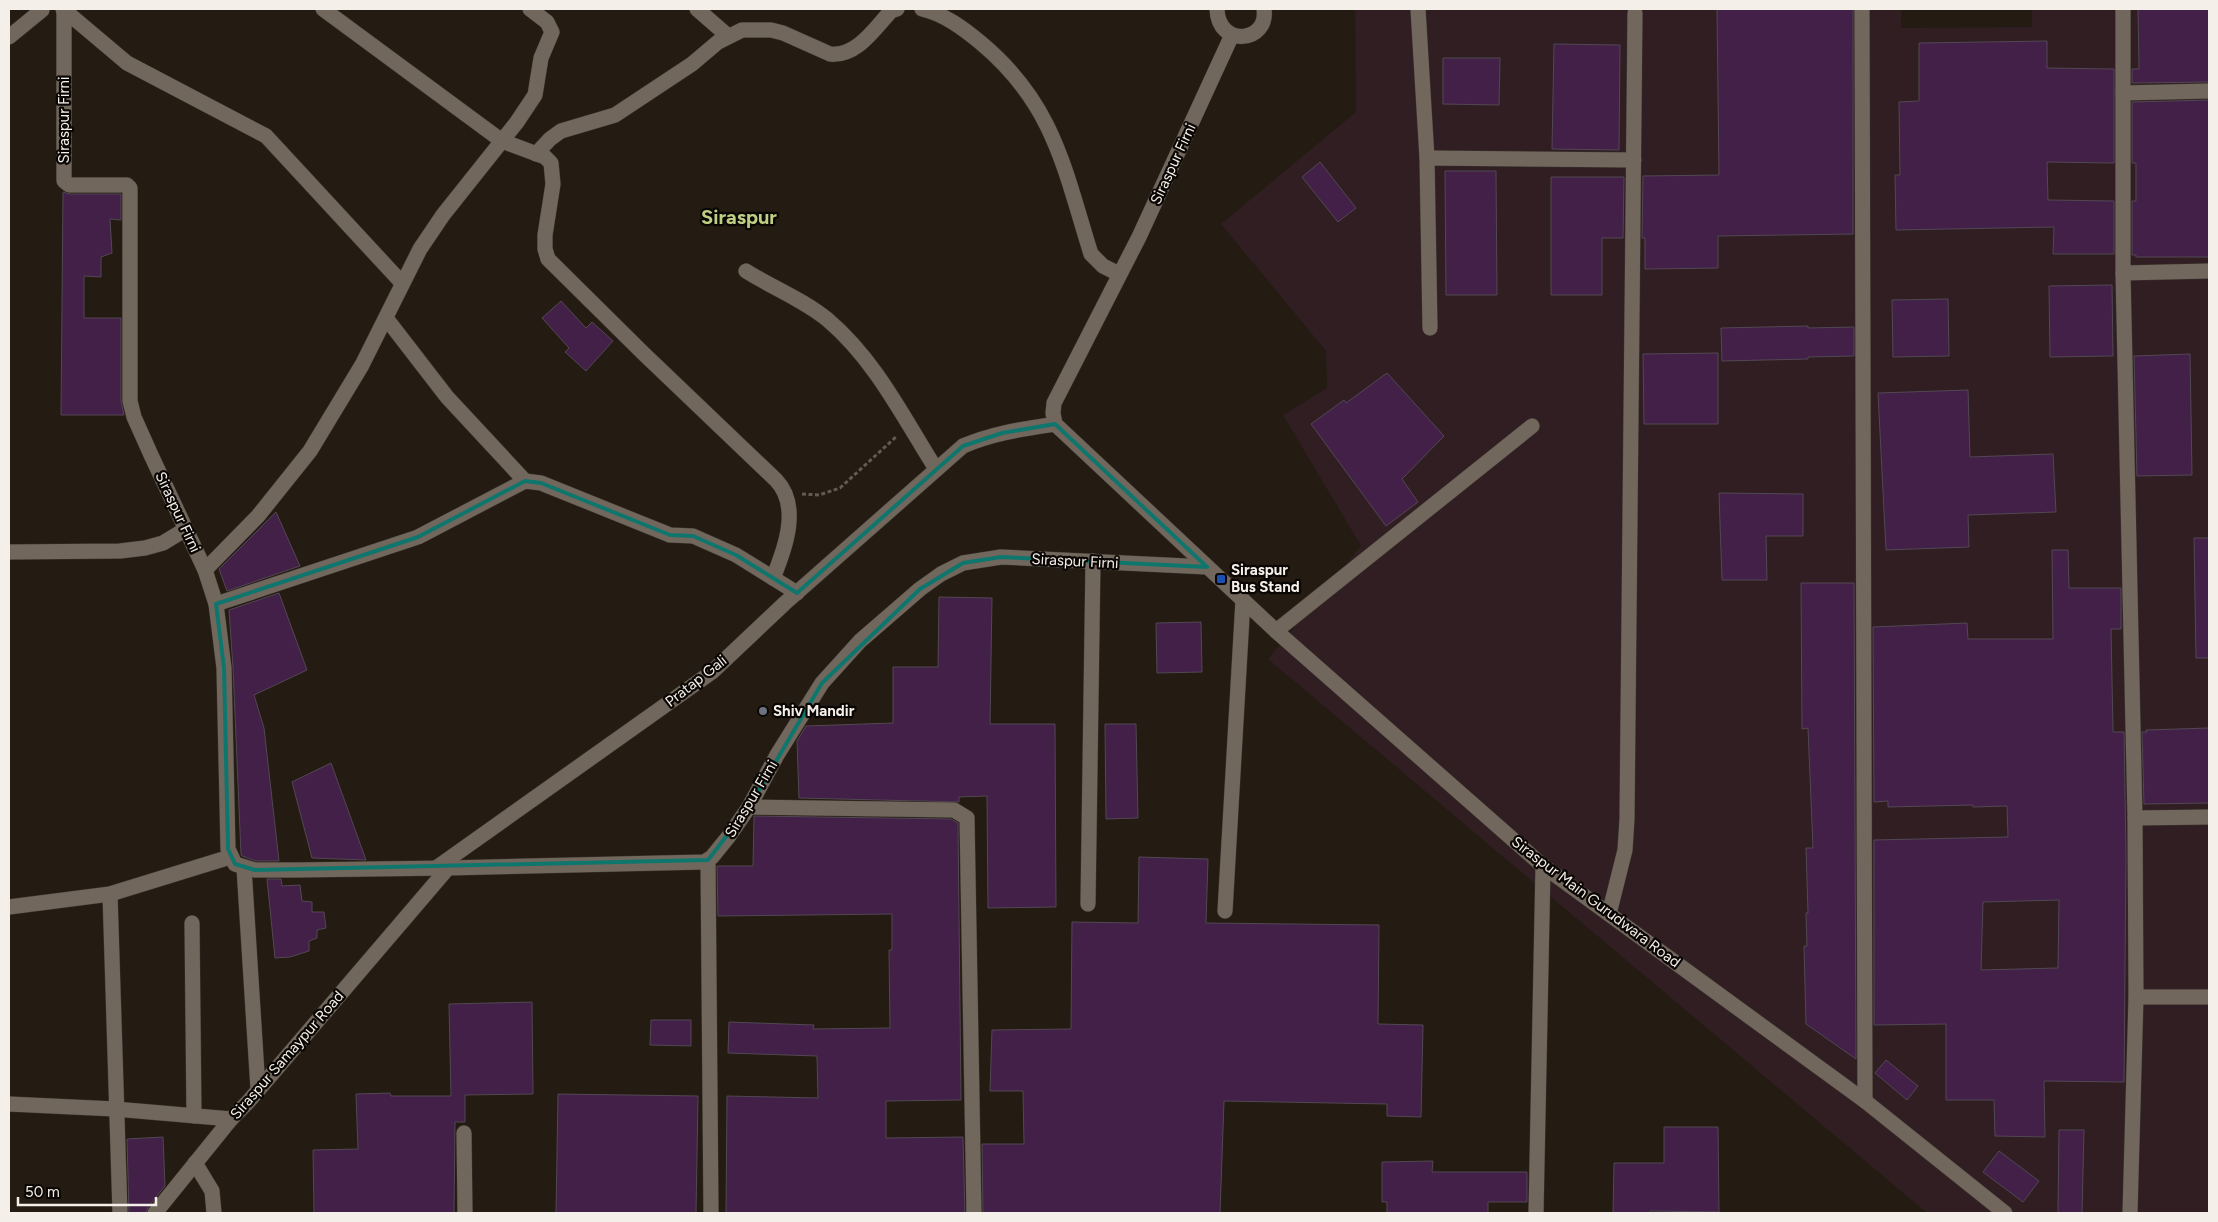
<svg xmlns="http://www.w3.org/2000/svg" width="2218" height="1222" font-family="Figtree,sans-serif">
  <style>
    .industrial { fill: #301e23 }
    .building { fill: #422048; stroke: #524853; fill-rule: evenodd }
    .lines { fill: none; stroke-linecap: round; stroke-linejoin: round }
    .minor-casing { stroke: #3b352f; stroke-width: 16 }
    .path { stroke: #635b53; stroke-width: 3; stroke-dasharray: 4 2.5; stroke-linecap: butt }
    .minor { stroke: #72675c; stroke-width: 15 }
    .marked { fill: none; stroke: #0f766e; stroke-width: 4; stroke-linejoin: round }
    .transit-dot { fill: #1a4fb4; stroke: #0a0604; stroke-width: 2 }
    .worship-dot { fill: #6b7280; stroke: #0a0604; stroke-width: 2 }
    .labels { text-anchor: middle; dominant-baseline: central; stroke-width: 4.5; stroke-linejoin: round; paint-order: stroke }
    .street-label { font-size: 15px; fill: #f5efe9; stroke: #0a0604 }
    .poi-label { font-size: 15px; font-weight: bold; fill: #f5efe9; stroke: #0a0604; text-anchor: start }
    .district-label { font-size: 20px; font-weight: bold; fill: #becf84; stroke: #0a0604 }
  </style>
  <rect width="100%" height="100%" fill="#241b12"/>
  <path class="industrial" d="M1355 9H1901V28L2032 27V9H2209V1213H1927L1268 659 1361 546 1283 415 1327 388 1326 351 1221 224 1356 112Z"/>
  <g class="building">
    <path d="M1717 9H1853V234L1718 236V268L1645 269V238H1642L1643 176 1719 175Z"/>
    <path d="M2138 9H2209V82L2132 83V69H2139Z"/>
    <path d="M2047 41V68L2114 69V163L2047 162 2048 200 2114 201V254H2053L2054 227 1896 230 1895 175H1900L1899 102 1919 101V43Z"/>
    <path d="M1554 44 1620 45 1619 150 1552 149Z"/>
    <path d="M1443 58H1500L1499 105 1443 104Z"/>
    <path d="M2209 100V257H2136V255H2132V201H2136V163H2132V102Z"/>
    <path d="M1320 162 1356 208 1338 222 1302 177Z"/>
    <path d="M1445 171H1496L1497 295H1446Z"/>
    <path d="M1551 177H1624L1623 238H1602V295H1551Z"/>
    <path d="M63 192 69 194H121V220L110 219 112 253 101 257V277L84 276V318H121V401L124 415H61Z"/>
    <path d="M2112 285 2113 356 2050 357 2049 286Z"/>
    <path d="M1948 299 1949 356 1893 357 1892 300Z"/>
    <path d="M561 301 586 328 592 322 613 341 586 371 565 352 569 348 542 318Z"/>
    <path d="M1808 326V328L1854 327V356L1808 357V359L1722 361 1721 328Z"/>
    <path d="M1718 353V424H1644L1643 354Z"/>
    <path d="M2190 354 2192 475 2137 476 2134 356Z"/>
    <path d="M1387 373 1444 436 1402 479 1418 502 1386 526 1311 424 1344 400 1346 403Z"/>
    <path d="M1968 390 1970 457 2053 454 2056 512 1968 515 1969 547 1886 550 1878 393Z"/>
    <path d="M1719 493 1803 494V536H1766L1767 580H1722Z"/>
    <path d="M276 512 300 566 227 591 219 569Z"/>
    <path d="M2194 538H2209V658H2196Z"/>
    <path d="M2052 550H2068L2069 588H2121V629H2111L2113 732H2124L2126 856 2124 1082 2044 1081 2045 1137 1995 1136 1994 1100H1946V1024L1874 1025V840L2008 837 2007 806 1973 807V805L1888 807V801L1874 802 1873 627 1967 623 1968 639H2053ZM2059 900 2058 968 1981 970 1983 902Z"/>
    <path d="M1801 583H1854L1856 1059 1806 1024 1804 946H1807L1806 913H1808L1806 848H1813L1808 728 1802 729Z"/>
    <path d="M279 593 307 670 254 695 264 728 279 861H256L242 856 241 854 233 668 229 610Z"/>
    <path d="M939 597 992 598 990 724H1055L1056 907 988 908 987 796 959 797V802L799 798 797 741 806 726 893 723V667H938Z"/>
    <path d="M1201 622 1202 672 1157 673 1156 623Z"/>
    <path d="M1105 724H1136L1138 818 1106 819Z"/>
    <path d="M2209 728V803L2144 804 2142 732H2147L2146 730Z"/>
    <path d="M331 763 366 860 312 858 292 782Z"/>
    <path d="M754 816 951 819 958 823 961 1100 886 1101V1138L963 1137 965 1213H726L727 1096 818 1098 817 1056 728 1053 729 1022 814 1025 813 1029 890 1028 889 950H892V914L718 916 717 866H753Z"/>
    <path d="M1139 857 1208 859 1206 923 1379 925 1378 1024 1423 1025 1421 1117 1387 1116V1104L1224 1101 1220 1213H983L982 1144H1024L1023 1091H990L992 1030 1071 1029 1072 922 1138 923Z"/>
    <path d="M267 879H281L282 886 300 885 302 901 312 902V912H324L326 928 317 930V938L309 941V951L290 957 275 958Z"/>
    <path d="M532 1002 533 1094 465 1095V1122H455L454 1213H314L313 1150 358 1149 356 1094 390 1093 391 1096H451L449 1004Z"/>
    <path d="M651 1020H691V1046L650 1045Z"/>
    <path d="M1886 1060 1918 1086 1907 1100 1875 1073Z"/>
    <path d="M558 1094 698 1096 696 1213H556Z"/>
    <path d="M1664 1127H1718L1719 1212 1650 1211V1213H1613L1614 1163H1664Z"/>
    <path d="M2059 1130H2084L2082 1213H2058Z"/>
    <path d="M163 1137 165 1186 148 1207 146 1213H129L127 1139Z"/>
    <path d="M1999 1151 2039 1181 2023 1202 1983 1172Z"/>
    <path d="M1433 1161 1432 1172H1527V1202H1488V1213H1387V1202H1382V1162Z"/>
  </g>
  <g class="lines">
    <defs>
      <g id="minor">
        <path d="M63 9 127 63 266 136 402 283"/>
        <path d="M64 9V181L69 185H127L130 188V401L134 417 151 455 205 570 216 604 224 668 228 849 235 864 255 870H296L448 868 704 862 712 857 729 836 749 807 777 755 822 683 860 641 920 589 941 574 963 563 1001 557 1207 567"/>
        <path d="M323 9 502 141 545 157 551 163 553 184 545 235V249L548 259 643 353 776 480C801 506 785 549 773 578"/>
        <path d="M697 9 728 36"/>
        <path d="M922 9C944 14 963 28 981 43 1054 104 1064 168 1091 254L1103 266 1119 274"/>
        <path d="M1217 9C1218 48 1269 43 1264 9"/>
        <path d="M1418 9 1427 158 1430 328"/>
        <path d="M1862 9 1865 1101"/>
        <path d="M2123 9V273L2135 818 2136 997 2130 1213"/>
        <path d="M1232 35 1139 237 1054 403 1053 413 1055 424 1276 631 1543 866 1865 1101 2005 1213"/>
        <path d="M9 37 42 10"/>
        <path d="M2123 93 2209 91"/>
        <path d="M536 154 550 139 561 131 615 115 692 64 718 42 742 30H771L783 33 830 54C857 57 875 28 891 11L897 9"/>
        <path d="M1427 158 1634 160"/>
        <path d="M746 271C773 288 804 300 828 320 876 361 903 417 936 469"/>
        <path d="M2123 273 2209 271"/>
        <path d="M386 318 447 397 525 481"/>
        <path d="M9 552 120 551 145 548 163 543 186 529"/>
        <path d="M205 570 258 516 310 451 362 365 420 249 443 215 517 122 535 95 541 58 552 32 547 22 530 9"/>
        <path d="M216 604 418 537 525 481 541 483 670 535 693 536 736 555 797 593"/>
        <path d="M1276 631 1532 426"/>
        <path d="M749 807 954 810 967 818 974 1213"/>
        <path d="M2135 818 2209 817"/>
        <path d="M708 860 711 1213"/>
        <path d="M244 868 258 1089"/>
        <path d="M436 868 712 672 785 603 963 446C993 433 1023 429 1055 424"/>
        <path d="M110 894 120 1213"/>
        <path d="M1088 904 1093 561"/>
        <path d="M9 907 110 894 230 857"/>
        <path d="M1225 911 1243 600"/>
        <path d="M1609 914 1625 850 1627 819 1635 13"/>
        <path d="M192 923 194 1116"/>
        <path d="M2136 997H2209"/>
        <path d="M9 1104 115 1109 231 1119"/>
        <path d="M464 1133 465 1213"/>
        <path d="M195 1163 212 1191 214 1213"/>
        <path d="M155 1213 231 1119 248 1102 448 868"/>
        <path d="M1536 1213 1543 866"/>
      </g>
    </defs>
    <use href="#minor" class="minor-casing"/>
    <path class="path" d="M802 494 819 495 840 488 897 436"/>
    <use href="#minor" class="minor"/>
  </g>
  <path class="marked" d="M1055 424 1207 567 1001 557 963 563 920 589 822 683 749 807 708 860 255 870 235 864 228 849 224 668 216 604 418 537 525 481 541 483 670 535 693 536 736 555 797 593 963 446 1002 433Z"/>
  <rect class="transit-dot" x="1216" y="574" width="10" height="10" rx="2.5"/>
  <circle class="worship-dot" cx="763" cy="711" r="5"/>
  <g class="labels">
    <g class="street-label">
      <text transform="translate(64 120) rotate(-90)">Siraspur Firni</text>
      <text transform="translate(1173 164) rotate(-65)">Siraspur Firni</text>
      <text transform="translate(178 512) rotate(65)">Siraspur Firni</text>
      <text transform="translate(1075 561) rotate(3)">Siraspur Firni</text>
      <text transform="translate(696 681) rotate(-38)">Pratap Gali</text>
      <text transform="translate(751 799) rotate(-59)">Siraspur Firni</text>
      <text transform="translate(1596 902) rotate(37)">Siraspur Main Gurudwara Road</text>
      <text transform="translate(287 1055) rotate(-49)">Siraspur Samaypur Road</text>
    </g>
    <g class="poi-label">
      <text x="1231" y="570">Siraspur<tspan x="1231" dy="17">Bus Stand</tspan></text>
      <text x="773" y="711">Shiv Mandir</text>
    </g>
    <g class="district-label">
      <text x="739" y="217">Siraspur</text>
    </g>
  </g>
  <rect width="2218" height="1222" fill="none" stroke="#f5efe9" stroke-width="20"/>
  <path d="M18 1197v8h138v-8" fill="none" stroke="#f5efe9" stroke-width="2.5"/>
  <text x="25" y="1197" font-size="15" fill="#f5efe9" stroke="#0a0604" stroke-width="4" paint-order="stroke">50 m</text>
</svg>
